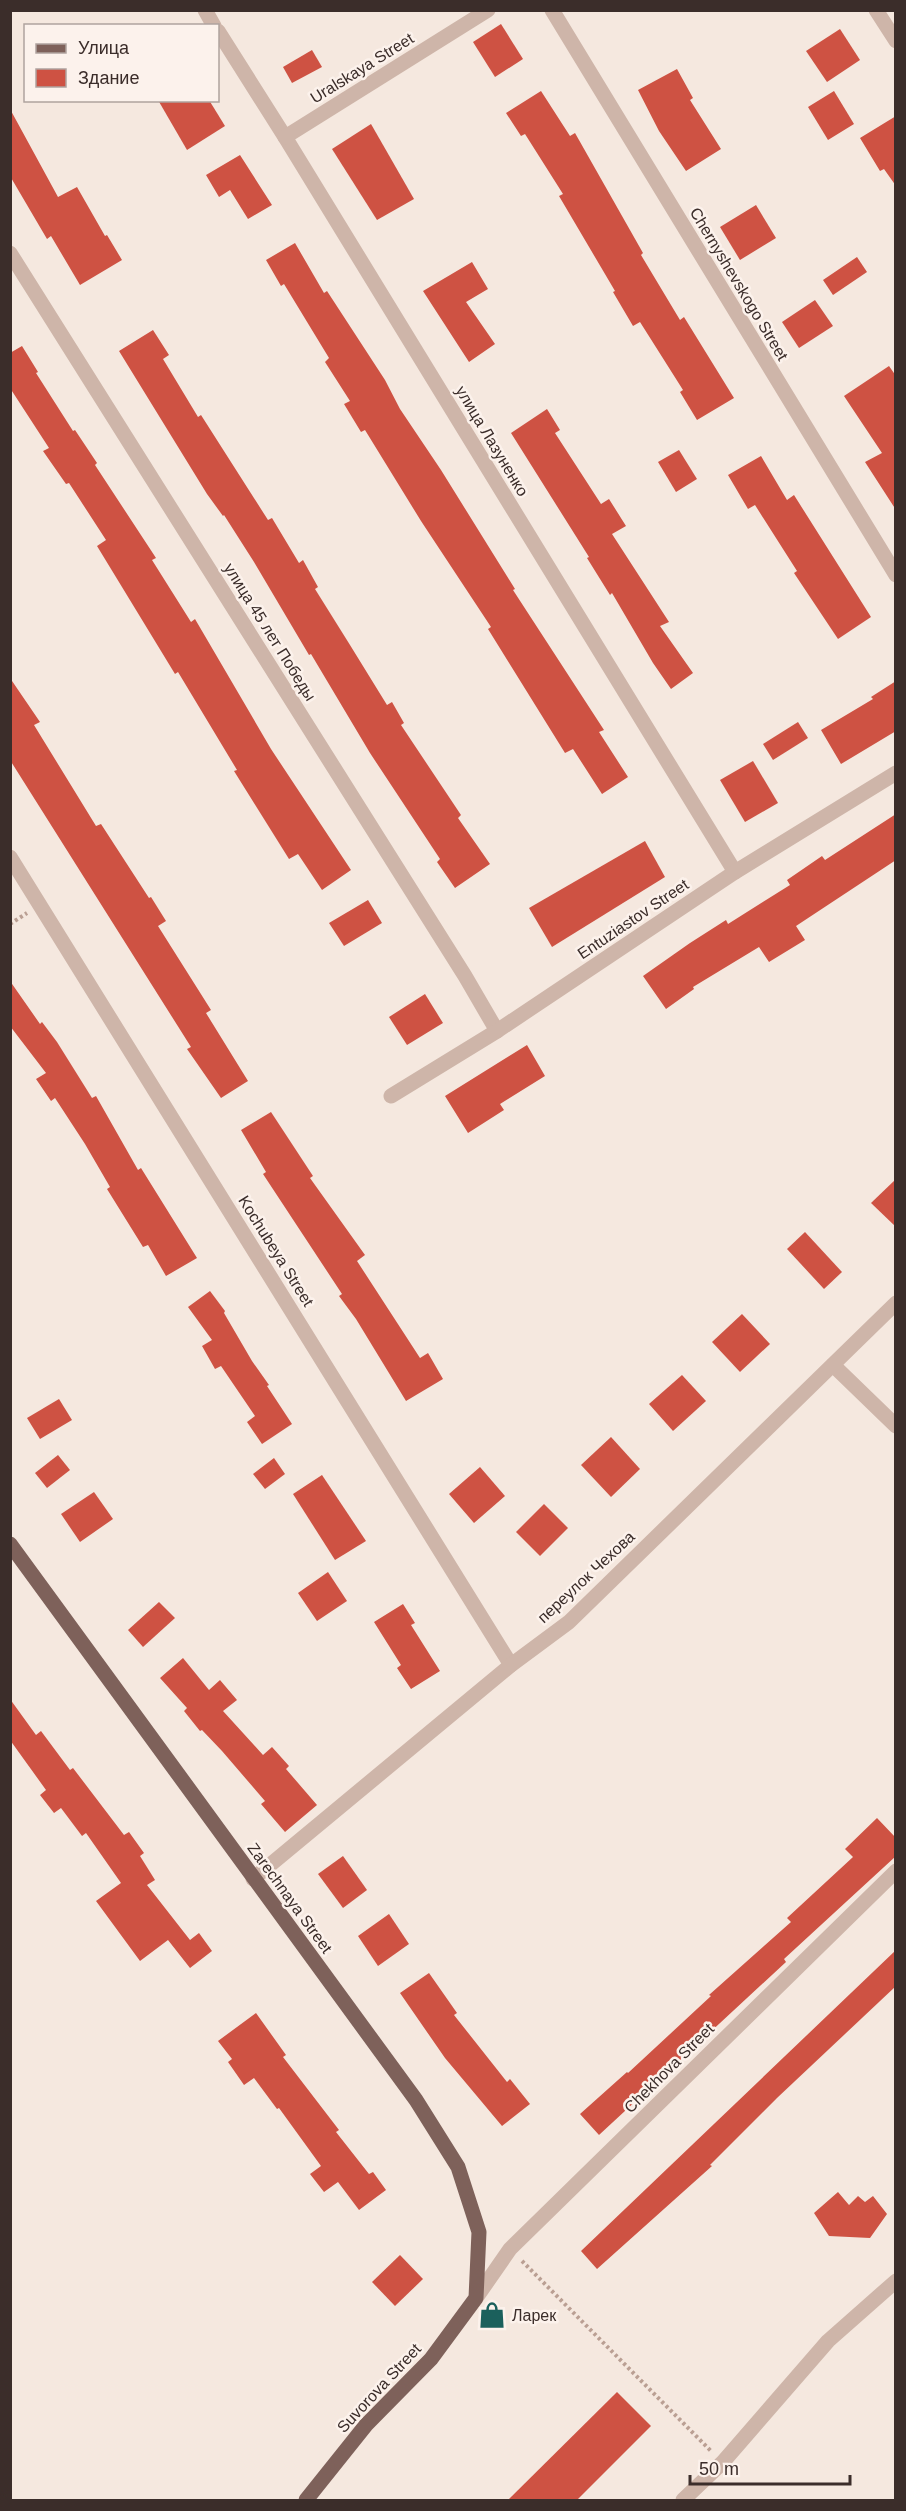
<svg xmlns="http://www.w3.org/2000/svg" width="906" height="2511" font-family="Helvetica,sans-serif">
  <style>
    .building { fill: #ce5243 }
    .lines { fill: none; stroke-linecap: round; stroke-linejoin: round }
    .path { stroke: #ba9f93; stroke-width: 4; stroke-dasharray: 3 3; stroke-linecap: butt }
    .minor { stroke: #ceb5a9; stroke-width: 15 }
    .major { stroke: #7e615a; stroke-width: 15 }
    .labels { text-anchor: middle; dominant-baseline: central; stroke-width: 5; stroke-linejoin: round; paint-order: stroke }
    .street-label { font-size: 16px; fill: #3b2d2a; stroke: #fcf2ec }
    .poi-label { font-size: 16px; fill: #3b2d2a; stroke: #fcf2ec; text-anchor: start }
  </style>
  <rect width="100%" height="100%" fill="#f5e8df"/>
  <g class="building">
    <path d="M501 24 523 59 495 77 473 42Z"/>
    <path d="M840 29 860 60 827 82 806 51Z"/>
    <path d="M312 50 322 67 292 83 283 67Z"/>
    <path d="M677 69 693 98 690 100 721 149 686 171 659 131 638 90Z"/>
    <path d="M541 91 570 136 575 133 643 253 641 255 680 320 684 317 734 398 697 420 680 392 683 390 640 322 633 326 613 292 615 291 559 196 563 194 525 134 521 136 506 113Z"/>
    <path d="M834 91 854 124 828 140 808 107Z"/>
    <path d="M158 100H209L225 126 187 150Z"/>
    <path d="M10 109 58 197 77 187 105 236 107 235 122 260 80 285 51 236 47 239 10 176Z"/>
    <path d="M896 116V186L884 169 880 171 860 138Z"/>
    <path d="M371 124 414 199 377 220 332 149Z"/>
    <path d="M240 155 272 205 248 219 230 190 219 197 206 175Z"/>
    <path d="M756 205 776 238 740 260 720 227Z"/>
    <path d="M295 243 324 293 327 291 385 380 400 409 441 470 515 589 513 590 604 730 599 732 628 777 602 794 573 749 565 753 488 629 491 627 421 521 365 430 361 432 344 404 350 401 325 362 329 358 284 284 281 286 266 260Z"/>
    <path d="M857 257 867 272 833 295 823 280Z"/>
    <path d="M472 262 488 289 466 302 495 344 469 362 423 291Z"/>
    <path d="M815 300 833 326 799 348 782 322Z"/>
    <path d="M153 330 169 355 163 359 198 417 201 415 268 520 272 518 299 563 303 560 318 587 315 589 350 645 387 705 392 702 404 723 401 725 461 815 458 818 490 864 455 888 437 862 440 859 370 753 311 654 309 655 254 562 224 515 223 516 207 494 119 351Z"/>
    <path d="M22 346 38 372 36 373 73 431 75 430 97 463 95 465 156 558 152 560 191 622 195 619 271 749 351 870 322 890 298 854 289 859 234 771 237 770 178 672 175 674 97 546 106 540 69 483 66 484 43 451 49 448 10 388V353Z"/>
    <path d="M889 366 896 376V510L865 462 882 453 844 396Z"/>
    <path d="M547 409 560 430 555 433 601 504 609 499 626 526 612 534 669 622 660 626 693 673 671 689 653 663 612 593 610 595 587 558 589 557 511 433Z"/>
    <path d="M679 450 697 479 676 492 658 462Z"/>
    <path d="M761 456 787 500 794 495 871 617 838 639 794 573 797 571 755 505 748 509 728 475Z"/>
    <path d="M10 678 40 722 34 725 96 826 101 824 149 898 151 897 166 921 158 926 211 1010 206 1013 248 1081 221 1098 187 1049 191 1047 10 760Z"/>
    <path d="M896 681V731L841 764 821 730 873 699 871 697Z"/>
    <path d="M798 722 808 738 773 760 763 744Z"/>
    <path d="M753 761 778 803 745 822 720 780Z"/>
    <path d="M896 814V860L796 926 805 940 769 962 759 947 693 987 694 989 666 1009 643 976 690 943 726 920 728 924 790 885 787 880 822 856 825 860Z"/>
    <path d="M645 841 665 877 552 947 529 908Z"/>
    <path d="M368 900 382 923 344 946 329 923Z"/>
    <path d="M10 981 40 1024 42 1022 57 1042 92 1098 96 1096 138 1170 141 1168 197 1258 166 1276 148 1245 143 1247 107 1189 110 1187 85 1144 55 1098 51 1101 36 1079 46 1073 10 1026Z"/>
    <path d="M425 994 443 1023 407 1045 389 1017Z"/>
    <path d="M527 1045 545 1076 500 1104 504 1110 468 1133 445 1096Z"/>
    <path d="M271 1112 313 1176 310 1178 365 1255 357 1261 420 1358 428 1353 443 1379 406 1401 356 1319 339 1296 342 1294 263 1174 266 1172 241 1130Z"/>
    <path d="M896 1179V1227L871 1203Z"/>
    <path d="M805 1232 842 1272 824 1289 787 1249Z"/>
    <path d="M210 1291 225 1311 224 1313 252 1361 269 1385 267 1386 292 1424 262 1444 247 1422 255 1416 221 1366 215 1369 202 1346 212 1340 188 1307Z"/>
    <path d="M742 1314 770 1344 740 1372 712 1342Z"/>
    <path d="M682 1375 706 1401 673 1431 649 1404Z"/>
    <path d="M59 1399 72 1420 40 1439 27 1418Z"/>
    <path d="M611 1437 640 1469 611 1497 581 1465Z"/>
    <path d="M58 1455 70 1470 47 1488 35 1473Z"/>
    <path d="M274 1458 285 1474 265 1489 253 1474Z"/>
    <path d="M480 1467 505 1496 474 1523 449 1494Z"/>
    <path d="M322 1475 366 1541 335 1560 293 1494Z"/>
    <path d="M94 1492 113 1519 80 1542 61 1514Z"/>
    <path d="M544 1504 568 1528 540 1556 516 1532Z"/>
    <path d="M328 1572 347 1601 317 1621 298 1593Z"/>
    <path d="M159 1602 175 1618 143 1647 128 1630Z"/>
    <path d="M403 1604 415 1623 411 1625 440 1671 411 1689 397 1668 401 1665 374 1622Z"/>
    <path d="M183 1658 209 1690 220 1680 237 1700 223 1711 263 1755 272 1747 289 1766 286 1769 317 1805 285 1832 261 1804 265 1801 222 1751 202 1730 200 1731 184 1711 187 1708 160 1678Z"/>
    <path d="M10 1699 36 1735 41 1731 70 1770 73 1768 124 1835 129 1832 144 1853 140 1856 155 1880 147 1885 190 1940 199 1933 212 1951 190 1968 168 1940 140 1961 96 1901 121 1883 86 1833 82 1836 61 1808 54 1813 40 1795 46 1790 10 1740Z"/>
    <path d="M877 1818 896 1838V1856L784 1959 786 1962 599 2135 580 2114 627 2072 628 2073 711 1996 709 1995 791 1922 787 1918 853 1857 845 1849Z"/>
    <path d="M343 1856 367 1890 343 1908 318 1874Z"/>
    <path d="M389 1914 409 1944 378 1966 358 1936Z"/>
    <path d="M896 1950V1986L777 2098 710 2165 712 2166 597 2269 581 2251Z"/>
    <path d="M429 1973 457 2013 454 2015 507 2082 510 2079 530 2104 502 2126 445 2058 400 1993Z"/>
    <path d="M256 2013 286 2055 283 2057 339 2130 336 2132 369 2174 373 2172 386 2190 359 2210 338 2182 324 2192 310 2174 321 2166 279 2108 277 2109 254 2078 244 2085 228 2062 232 2059 218 2041Z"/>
    <path d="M838 2192 849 2205 858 2196 865 2202 873 2196 887 2214 870 2238 829 2236 814 2213Z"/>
    <path d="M400 2255 423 2279 395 2306 372 2282Z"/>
    <path d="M617 2392 651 2426 577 2500H508Z"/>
  </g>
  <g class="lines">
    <g class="path">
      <path d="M10 924 27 913"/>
      <path d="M522 2261 711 2451"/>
    </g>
    <g class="minor">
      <path d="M205 10 214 26"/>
      <path d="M552 10 896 575"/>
      <path d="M876 10 896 41"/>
      <path d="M218 31 285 137 735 872"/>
      <path d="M285 137 488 10"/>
      <path d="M10 253 465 976 497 1031"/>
      <path d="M10 857 511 1665"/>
      <path d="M391 1096 497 1031 735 872 896 773"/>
      <path d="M833 1365 896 1426"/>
      <path d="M253 1879 511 1665 569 1622 896 1303"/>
      <path d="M476 2298 510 2249 896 1871"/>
      <path d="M683 2500 723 2462 828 2341 896 2281"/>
    </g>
    <path class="major" d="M10 1544 416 2100 458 2167 479 2232 476 2298 431 2359 366 2425 306 2500"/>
  </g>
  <defs>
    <symbol id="shop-bare" viewBox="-9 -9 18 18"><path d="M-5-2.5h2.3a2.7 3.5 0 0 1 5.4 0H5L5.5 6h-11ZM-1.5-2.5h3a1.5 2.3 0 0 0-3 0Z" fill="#1b605c" stroke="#fcf2ec" stroke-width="2.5" paint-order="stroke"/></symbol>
  </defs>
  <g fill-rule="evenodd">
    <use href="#shop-bare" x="473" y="2296" width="38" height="38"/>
  </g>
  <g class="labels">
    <g class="street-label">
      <text transform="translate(362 68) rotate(-32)">Uralskaya Street</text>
      <text transform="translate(739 284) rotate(59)">Chernyshevskogo Street</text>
      <text transform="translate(492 441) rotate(59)">улица Лазуненко</text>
      <text transform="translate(270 632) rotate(58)">улица 45 лет Победы</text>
      <text transform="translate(633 919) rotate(-34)">Entuziastov Street</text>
      <text transform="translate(276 1251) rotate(58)">Kochubeya Street</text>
      <text transform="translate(586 1577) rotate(-43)">переулок Чехова</text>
      <text transform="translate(290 1898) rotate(54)">Zarechnaya Street</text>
      <text transform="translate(669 2068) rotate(-45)">Chekhova Street</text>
      <text transform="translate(379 2388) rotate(-47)">Suvorova Street</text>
    </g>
    <g class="poi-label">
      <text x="512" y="2315">Ларек</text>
    </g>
  </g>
  <rect width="906" height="2511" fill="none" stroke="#3b2d2a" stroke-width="24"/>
  <rect x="24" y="24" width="195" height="78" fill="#fcf2ec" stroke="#afa39e" stroke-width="1.5"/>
  <rect x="36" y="44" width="30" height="9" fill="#7e615a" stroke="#afa39e" stroke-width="1.5"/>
  <text x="78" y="54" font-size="18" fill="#3b2d2a">Улица</text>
  <rect x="36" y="69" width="30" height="18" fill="#ce5243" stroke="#afa39e" stroke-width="1.5"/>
  <text x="78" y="84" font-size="18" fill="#3b2d2a">Здание</text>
  <path d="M690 2475v9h160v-9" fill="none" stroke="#3b2d2a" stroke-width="3"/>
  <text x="699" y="2475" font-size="18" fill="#3b2d2a" stroke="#fcf2ec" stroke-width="4.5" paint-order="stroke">50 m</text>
</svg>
